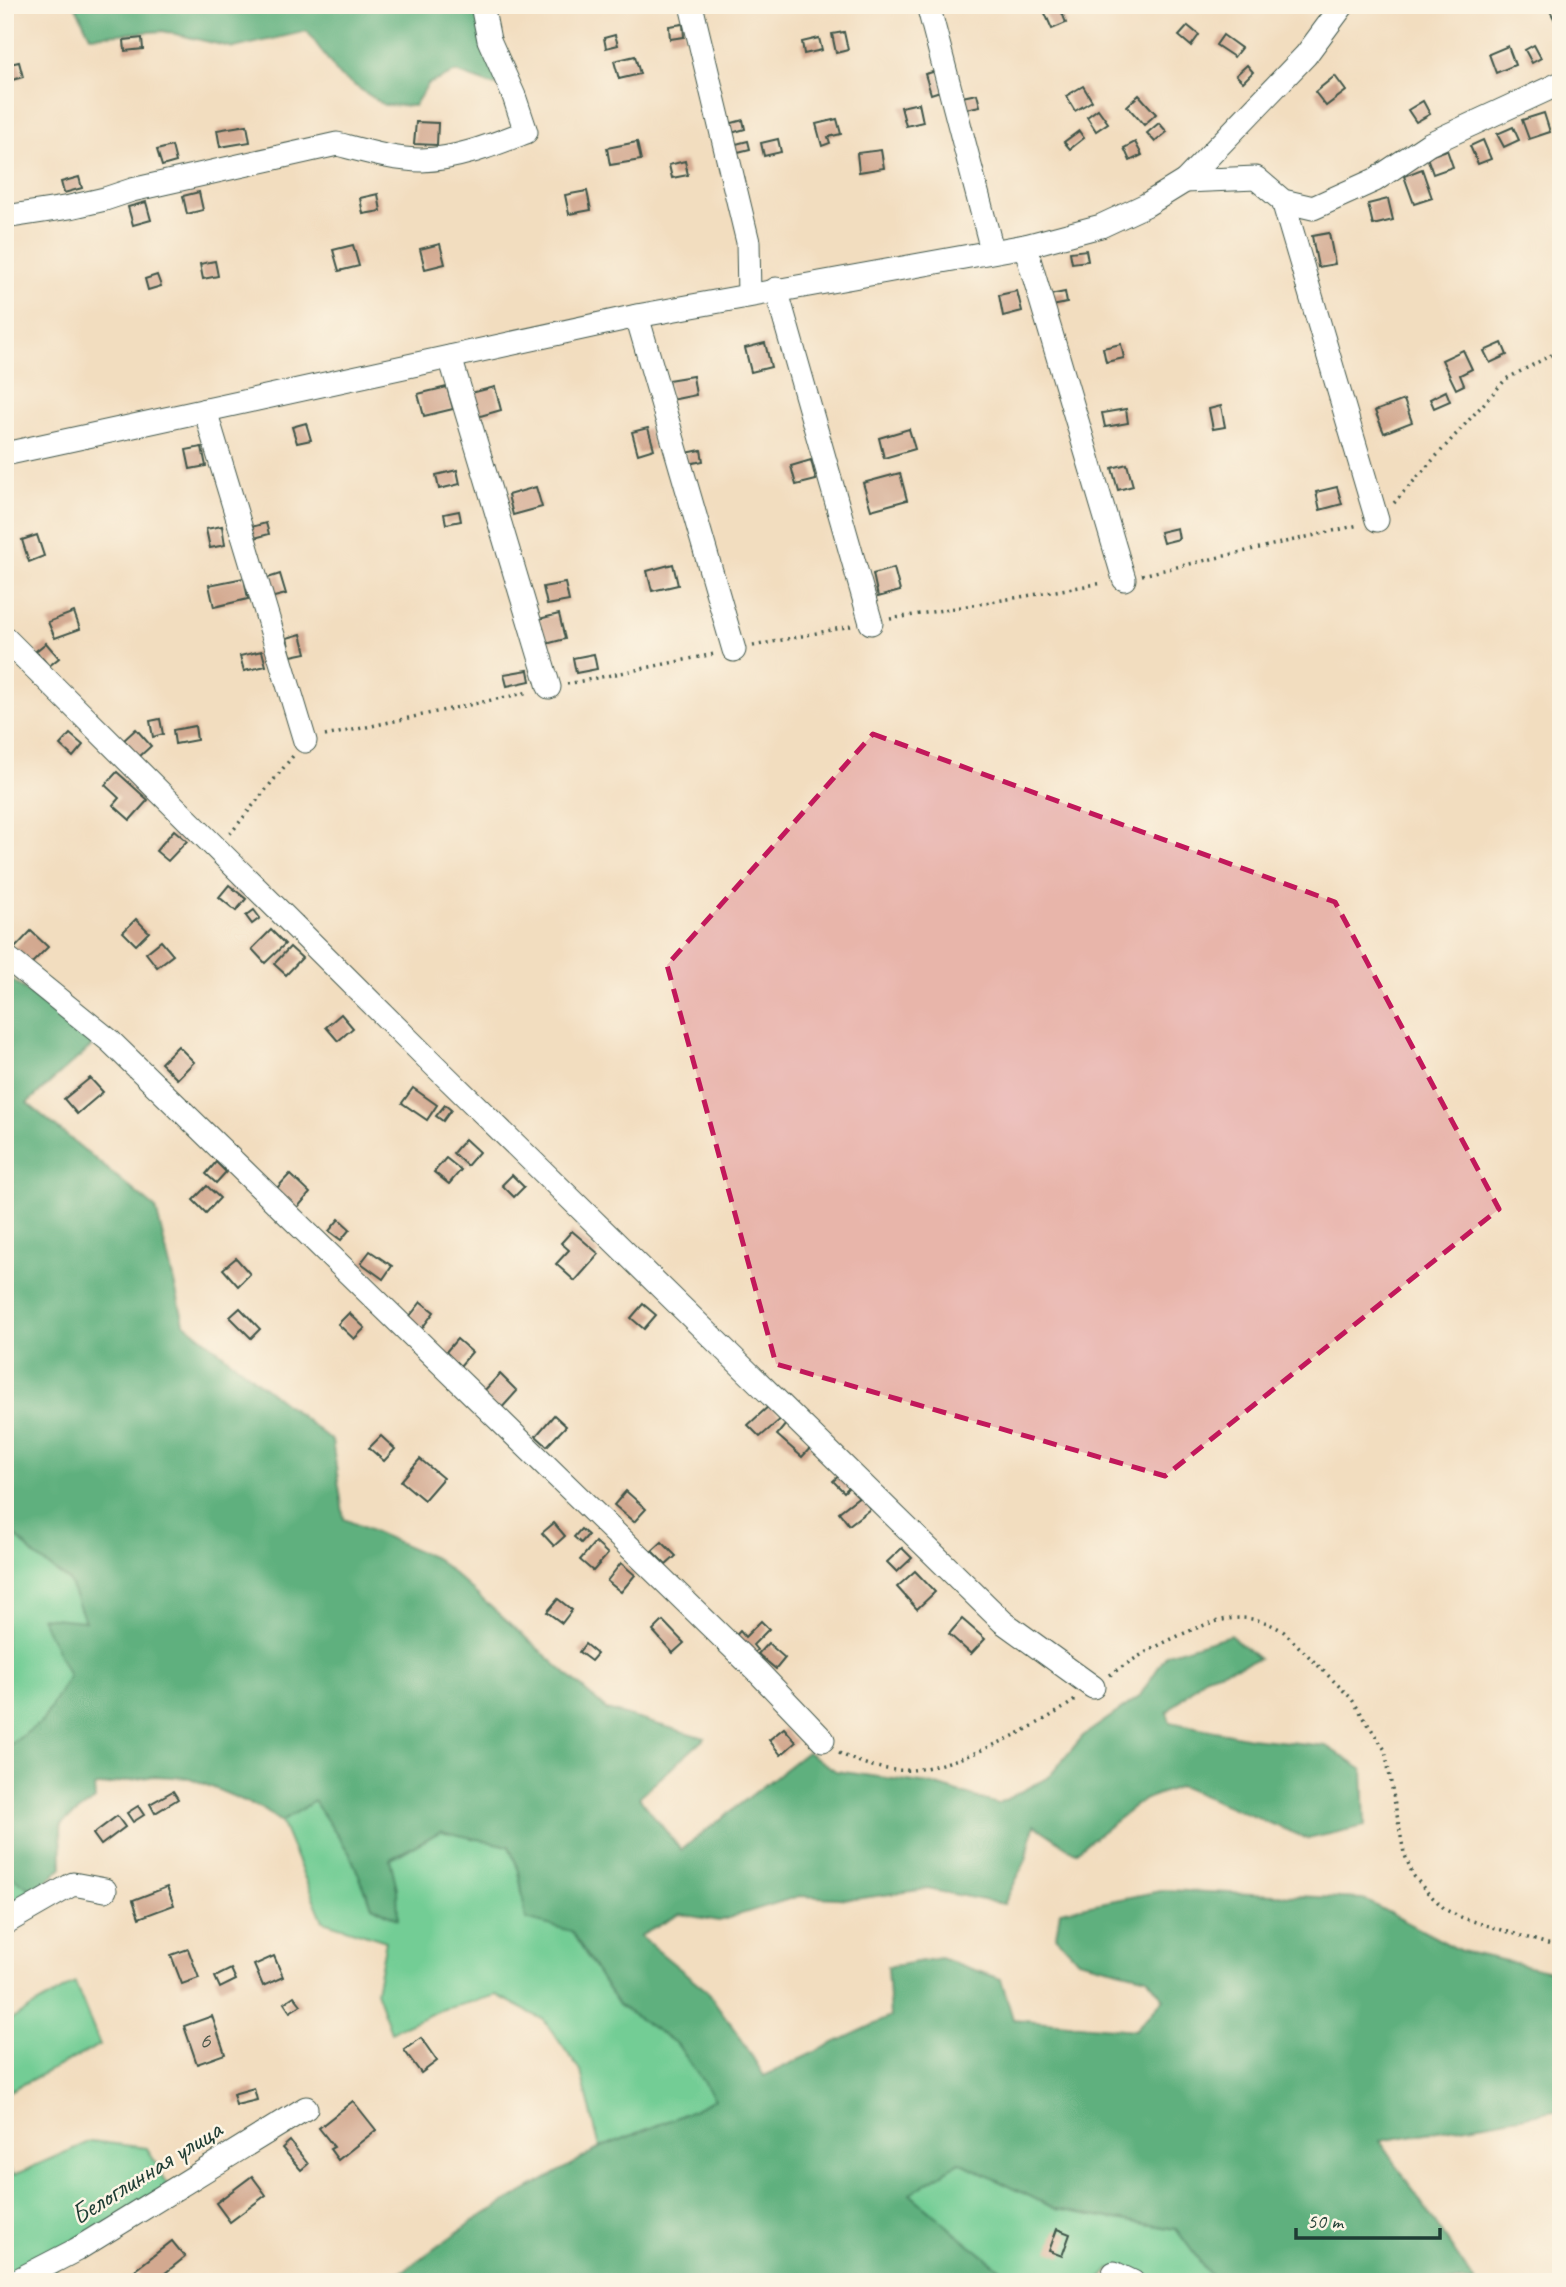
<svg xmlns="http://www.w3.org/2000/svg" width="1566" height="2287" font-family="Caveat,sans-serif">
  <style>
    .green { fill: #73cd95; stroke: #498564; stroke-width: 2 }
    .forest { fill: #5eb07e; stroke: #3e7659; stroke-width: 2 }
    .building { fill: #d3a990 }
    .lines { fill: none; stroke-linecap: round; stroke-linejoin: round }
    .minor-casing { stroke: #3f5549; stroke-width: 25 }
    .path { stroke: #3f5549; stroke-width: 3.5; stroke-dasharray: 2 5; stroke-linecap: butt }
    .minor { stroke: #fff; stroke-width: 23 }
    .marked { fill: #c2185b; fill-opacity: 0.2; stroke: #c2185b; stroke-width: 5; stroke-dasharray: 14 9; stroke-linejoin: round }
    .labels { text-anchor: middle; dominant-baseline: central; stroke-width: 5; stroke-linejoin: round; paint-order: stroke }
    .number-label { font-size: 24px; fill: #4c584b }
    .street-label { font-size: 28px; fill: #1f3d34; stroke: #fcf5e5 }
  </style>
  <rect width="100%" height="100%" fill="#fcf5e5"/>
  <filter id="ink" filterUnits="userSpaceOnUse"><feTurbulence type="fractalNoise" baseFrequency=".0143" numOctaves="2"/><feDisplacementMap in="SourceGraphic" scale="14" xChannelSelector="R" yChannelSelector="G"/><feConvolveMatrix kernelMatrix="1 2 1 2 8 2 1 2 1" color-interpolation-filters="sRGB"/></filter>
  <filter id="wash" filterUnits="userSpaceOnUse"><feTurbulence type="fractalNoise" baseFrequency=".00686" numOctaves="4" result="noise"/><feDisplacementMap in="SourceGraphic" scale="28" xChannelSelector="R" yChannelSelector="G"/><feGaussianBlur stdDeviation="1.57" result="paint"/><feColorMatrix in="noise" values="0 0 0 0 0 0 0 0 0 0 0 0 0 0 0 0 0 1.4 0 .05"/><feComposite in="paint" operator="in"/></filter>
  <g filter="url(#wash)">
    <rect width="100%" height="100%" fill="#f2ddbf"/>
    <g class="green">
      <path d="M5 1524 35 1556 69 1581 86 1622 69 1676 42 1722 5 1748Z"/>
      <path d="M314 1801 350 1854 372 1906 397 1919V1889L390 1860 441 1831 509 1846 519 1871 526 1919 571 1930 618 2005 677 2044 716 2099 678 2117 600 2148 581 2072 544 2020 497 1995 440 2010 391 2032 376 1991 386 1941 323 1921 281 1822Z"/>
      <path d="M6 1871 35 1892 5 1915V1872Z"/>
      <path d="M75 1983 100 2045 5 2093V2023Z"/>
      <path d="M91 2141 147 2148 173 2194 55 2268V2282H5V2163L14 2175Z"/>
      <path d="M960 2162 1056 2209 1176 2229 1215 2282H1133L1110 2269 1099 2282H1017L956 2234 910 2194Z"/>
    </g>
    <g class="forest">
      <path d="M75 5H498L488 19 508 65 495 86 456 72 428 84 414 106 384 105 339 75 307 31 234 48 163 31 90 36Z"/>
      <path d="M5 974 95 1043 27 1103 156 1209 184 1323 332 1441 344 1519 437 1559 607 1710 705 1738 639 1797 681 1850 807 1752 836 1771 936 1785 997 1804 1048 1778 1083 1736 1139 1697 1167 1654 1230 1635 1259 1659 1206 1676 1167 1712 1170 1722 1250 1738 1326 1746 1363 1770 1365 1826 1308 1839 1180 1786 1143 1800 1075 1852 1034 1825 1026 1860 1004 1904 927 1889 855 1899 799 1896 719 1921 680 1914 640 1936 707 1991 742 2040 764 2076 890 2017 887 1967 940 1958 1001 1979 1013 2019 1135 2030 1164 1999 1147 1977 1078 1960 1056 1936 1060 1911 1165 1890 1363 1899 1461 1951 1561 1973V2110L1380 2141 1475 2282H1215L1176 2229 1056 2209 960 2162 910 2194 956 2234 1017 2282H388L473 2221 600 2148 678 2117 715 2099 677 2044 618 2005 571 1931 526 1919 519 1871 509 1846 441 1831 390 1859 397 1889 398 1919 372 1906 350 1854 314 1801 281 1822 261 1808 190 1778 154 1776 94 1787 95 1800 61 1824 62 1867 35 1892 5 1872V1748L42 1722 69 1676 41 1617 85 1621 69 1581 35 1556 5 1524Z"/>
    </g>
    <g id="blocks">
      <g class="building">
        <path d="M1059 5 1066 23 1052 29 1044 11Z"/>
        <path d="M1552 5H1561V26L1559 28 1548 7Z"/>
        <path d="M683 24 684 37 670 39 669 26Z"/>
        <path d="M1188 26 1199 35 1191 46 1179 36Z"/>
        <path d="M844 32 848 50 836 53 832 34Z"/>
        <path d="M615 35 618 45 606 48 604 38Z"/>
        <path d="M1223 35 1241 48 1234 57 1216 45Z"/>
        <path d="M142 38 143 49 125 51 124 40Z"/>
        <path d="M819 38 822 50 804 54 802 42Z"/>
        <path d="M1534 45 1541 58 1532 63 1525 50Z"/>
        <path d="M1508 46 1515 65 1496 73 1489 54Z"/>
        <path d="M635 56 640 74 619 79 614 61Z"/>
        <path d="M19 62 23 77 5 82V65Z"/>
        <path d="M1247 65 1253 72 1243 82 1236 75Z"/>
        <path d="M937 71 943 90 931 94 925 74Z"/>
        <path d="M1335 76 1346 91 1326 106 1315 92Z"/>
        <path d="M1083 86 1092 101 1075 111 1066 96Z"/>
        <path d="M977 94 980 106 965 109 962 97Z"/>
        <path d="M1139 95 1156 114 1144 125 1127 106Z"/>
        <path d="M1423 101 1430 114 1416 122 1408 110Z"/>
        <path d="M919 103 923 122 906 126 901 107Z"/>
        <path d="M1098 109 1108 123 1096 131 1087 117Z"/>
        <path d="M1544 113 1550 132 1529 139 1522 120Z"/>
        <path d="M837 119 841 134 828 137 830 143 822 146 816 124Z"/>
        <path d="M743 120 745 129 728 134 725 125Z"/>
        <path d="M416 122 438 123 437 145 414 144Z"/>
        <path d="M1159 123 1167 132 1155 142 1147 133Z"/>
        <path d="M247 125 250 142 220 147 217 130Z"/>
        <path d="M1513 127 1519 140 1504 147 1497 134Z"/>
        <path d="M1079 131 1084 138 1070 149 1064 142Z"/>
        <path d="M778 139 781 152 764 156 761 143Z"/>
        <path d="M1483 140 1491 159 1478 164 1470 146Z"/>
        <path d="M748 141 750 149 734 153 732 145Z"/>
        <path d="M637 142 641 160 610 165 607 148Z"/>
        <path d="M1135 142 1142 155 1130 161 1124 148Z"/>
        <path d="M172 146 176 162 162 166 157 150Z"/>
        <path d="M881 150 884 168 859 172 857 153Z"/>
        <path d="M1447 150 1453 167 1433 174 1427 157Z"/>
        <path d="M685 161 688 175 672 178 669 165Z"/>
        <path d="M1422 169 1432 198 1414 204 1404 176Z"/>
        <path d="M79 177 82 188 64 193 61 182Z"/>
        <path d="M587 191 591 210 569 214 565 195Z"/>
        <path d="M199 192 203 210 187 214 183 196Z"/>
        <path d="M378 194 381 211 363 214 360 198Z"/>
        <path d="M1388 199 1393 220 1373 225 1368 204Z"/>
        <path d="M146 202 151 220 133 225 128 207Z"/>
        <path d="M1329 233 1335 264 1318 267 1312 236Z"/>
        <path d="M440 244 445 264 425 269 420 249Z"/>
        <path d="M353 245 359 266 339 271 333 250Z"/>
        <path d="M1086 250 1088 261 1072 263 1070 252Z"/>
        <path d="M215 261 218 276 203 279 200 264Z"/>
        <path d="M157 275 161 286 148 290 145 279Z"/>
        <path d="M1017 291 1022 311 1003 316 999 295Z"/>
        <path d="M1065 292 1067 303 1052 306 1050 295Z"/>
        <path d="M765 343 771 367 751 372 745 348Z"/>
        <path d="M1502 343 1507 355 1490 363 1484 351Z"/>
        <path d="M1121 344 1124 358 1106 362 1103 348Z"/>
        <path d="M1463 350 1472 369 1460 375 1464 385 1456 389 1442 360Z"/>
        <path d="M693 376 696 395 671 400 668 380Z"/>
        <path d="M447 387 453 409 424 416 418 394Z"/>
        <path d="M495 387 501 410 477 417 471 393Z"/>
        <path d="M1446 391 1450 401 1434 408 1430 399Z"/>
        <path d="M1404 400 1412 422 1384 433 1375 411Z"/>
        <path d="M1221 406 1225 427 1213 429 1209 409Z"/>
        <path d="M1126 409 1128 423 1105 427 1102 413Z"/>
        <path d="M306 423 311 440 297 443 292 427Z"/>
        <path d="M648 428 654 449 638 454 632 432Z"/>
        <path d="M909 429 915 449 884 458 879 438Z"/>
        <path d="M202 447 206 466 190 469 186 450Z"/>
        <path d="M701 450 703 461 688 464 686 453Z"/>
        <path d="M811 460 816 480 796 485 791 466Z"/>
        <path d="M1127 464 1133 486 1118 490 1112 468Z"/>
        <path d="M457 470 460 484 439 489 436 475Z"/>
        <path d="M900 473 907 500 871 510 863 483Z"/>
        <path d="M536 487 542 507 513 515 508 495Z"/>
        <path d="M1337 487 1342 504 1320 510 1316 492Z"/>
        <path d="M459 511 461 521 446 524 444 514Z"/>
        <path d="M266 523 269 534 251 539 248 528Z"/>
        <path d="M222 526 225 545 210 548 206 529Z"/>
        <path d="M1177 528 1179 539 1163 543 1160 532Z"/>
        <path d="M37 535 44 556 29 562 22 540Z"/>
        <path d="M673 564 678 585 652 591 647 571Z"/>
        <path d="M894 568 900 591 878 597 873 574Z"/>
        <path d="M280 574 286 594 270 598 265 579Z"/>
        <path d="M244 578 248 599 214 607 209 585Z"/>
        <path d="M565 583 569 601 547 605 543 587Z"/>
        <path d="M74 612 80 629 55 638 48 622Z"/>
        <path d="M559 614 565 639 546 644 539 619Z"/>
        <path d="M301 634 306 653 291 656 287 638Z"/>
        <path d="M46 643 59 658 49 666 36 651Z"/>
        <path d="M262 651 266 666 244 671 240 656Z"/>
        <path d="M594 654 597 669 576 673 573 658Z"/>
        <path d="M528 670 530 681 507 686 504 674Z"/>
        <path d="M160 719 163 734 153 737 150 721Z"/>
        <path d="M195 726 197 740 175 744 173 730Z"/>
        <path d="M136 729 151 746 139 757 124 740Z"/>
        <path d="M70 734 83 745 73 757 60 745Z"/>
        <path d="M117 772 148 800 130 820 113 805 119 798 105 785Z"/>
        <path d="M174 830 187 841 168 861 156 851Z"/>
        <path d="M229 885 246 899 236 911 219 897Z"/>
        <path d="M254 910 260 918 252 924 246 916Z"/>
        <path d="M136 919 149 932 136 945 123 932Z"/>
        <path d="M271 930 285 944 265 963 252 949Z"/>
        <path d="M31 931 48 947 30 965 13 950Z"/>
        <path d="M161 941 173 955 157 967 146 953Z"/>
        <path d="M290 947 302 958 286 975 274 964Z"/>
        <path d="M341 1014 353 1028 338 1041 326 1027Z"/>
        <path d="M178 1046 194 1062 177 1079 161 1063Z"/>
        <path d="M90 1078 103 1092 77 1114 64 1099Z"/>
        <path d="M413 1088 437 1105 427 1120 402 1103Z"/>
        <path d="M445 1105 451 1110 443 1121 436 1116Z"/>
        <path d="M465 1139 479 1152 467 1166 453 1153Z"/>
        <path d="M446 1158 461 1170 449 1184 434 1172Z"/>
        <path d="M216 1162 226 1172 216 1183 206 1174Z"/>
        <path d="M290 1174 310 1193 297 1208 276 1189Z"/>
        <path d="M512 1175 524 1187 514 1197 502 1185Z"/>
        <path d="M207 1186 220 1198 206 1213 193 1200Z"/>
        <path d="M339 1219 350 1229 341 1240 329 1231Z"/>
        <path d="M572 1231 599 1254 575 1281 556 1264 569 1250 561 1243Z"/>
        <path d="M370 1251 392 1266 383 1279 361 1263Z"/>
        <path d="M236 1258 250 1274 238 1286 223 1269Z"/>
        <path d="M421 1302 434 1312 420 1331 406 1321Z"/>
        <path d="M643 1304 656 1315 644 1329 631 1318Z"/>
        <path d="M240 1308 260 1329 251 1338 230 1317Z"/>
        <path d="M349 1313 365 1328 354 1339 338 1324Z"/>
        <path d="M457 1339 472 1352 460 1366 445 1353Z"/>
        <path d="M500 1374 517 1391 499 1411 481 1394Z"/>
        <path d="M770 1405 782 1418 760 1437 748 1425Z"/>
        <path d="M554 1415 566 1426 547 1446 536 1436Z"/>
        <path d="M786 1424 812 1446 802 1457 777 1435Z"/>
        <path d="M381 1436 395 1449 384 1461 369 1448Z"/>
        <path d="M420 1459 443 1478 424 1500 401 1481Z"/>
        <path d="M842 1473 853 1483 844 1492 833 1481Z"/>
        <path d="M626 1491 646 1509 634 1522 614 1505Z"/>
        <path d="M860 1496 870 1509 849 1525 839 1512Z"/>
        <path d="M554 1523 565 1536 554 1546 542 1533Z"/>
        <path d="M581 1529 588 1535 581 1543 574 1537Z"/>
        <path d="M595 1542 608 1554 593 1571 580 1560Z"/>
        <path d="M662 1542 676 1556 666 1565 652 1551Z"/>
        <path d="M902 1548 912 1558 897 1572 887 1562Z"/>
        <path d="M621 1563 635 1575 621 1592 607 1581Z"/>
        <path d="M915 1571 935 1592 917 1609 897 1587Z"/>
        <path d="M558 1599 572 1610 562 1623 547 1612Z"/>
        <path d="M962 1619 985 1639 971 1654 949 1634Z"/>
        <path d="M663 1621 684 1643 673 1653 653 1631Z"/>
        <path d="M761 1621 769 1629 753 1645 757 1650 749 1657 732 1640 740 1631 745 1637Z"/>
        <path d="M768 1643 785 1658 776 1669 758 1654Z"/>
        <path d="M585 1644 597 1654 591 1661 579 1652Z"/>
        <path d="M784 1728 796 1742 781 1755 769 1740Z"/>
        <path d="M173 1791 178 1799 155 1813 150 1804Z"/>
        <path d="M138 1806 144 1815 133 1822 127 1813Z"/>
        <path d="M117 1816 125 1827 101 1845 93 1834Z"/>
        <path d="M167 1887 174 1905 139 1918 133 1900Z"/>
        <path d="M188 1949 199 1978 182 1984 171 1955Z"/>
        <path d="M274 1956 283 1977 263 1986 254 1965Z"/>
        <path d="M231 1969 236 1980 220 1988 215 1977Z"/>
        <path d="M294 1996 301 2005 290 2012 284 2003Z"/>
        <path d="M212 2016 225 2054 197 2064 184 2026Z"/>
        <path d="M421 2038 437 2061 421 2073 404 2050Z"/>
        <path d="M254 2088 257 2100 236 2105 233 2094Z"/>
        <path d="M353 2101 376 2130 338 2160 330 2149 334 2147 319 2128Z"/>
        <path d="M290 2141 308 2164 301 2170 282 2148Z"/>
        <path d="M252 2176 266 2195 230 2222 216 2203Z"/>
        <path d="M1057 2229 1070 2234 1062 2256 1049 2251Z"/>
        <path d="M172 2241 185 2257 154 2282H144L135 2270Z"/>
      </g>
    </g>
  </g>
  <g filter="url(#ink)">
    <use href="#blocks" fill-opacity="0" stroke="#3f5549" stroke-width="2"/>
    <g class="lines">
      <defs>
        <g id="minor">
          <path d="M691 5 748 242 749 295"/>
          <path d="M928 5 992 250"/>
          <path d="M1185 181 1256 178 1283 201 1313 208 1375 180 1429 144 1561 83"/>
          <path d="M1283 201 1377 520"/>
          <path d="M5 217 70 207 105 199 132 190 337 144C364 151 394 160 422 160 458 159 492 145 526 132L514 96 489 40 482 5"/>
          <path d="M1025 246 1124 579"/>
          <path d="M776 289 871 623"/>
          <path d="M637 316 734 650"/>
          <path d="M450 357 549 687"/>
          <path d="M205 410 305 741"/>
          <path d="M5 454 637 316 1025 246 1101 226 1146 205 1185 181 1306 55 1343 5"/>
          <path d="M5 638 435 1066 1003 1622 1093 1687"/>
          <path d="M5 956 110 1041 758 1672 823 1740"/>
          <path d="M5 1923 73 1884 105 1890"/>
          <path d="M1114 2273 1133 2282"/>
          <path d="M14 2282 76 2250 306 2108"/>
        </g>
      </defs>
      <use href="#minor" class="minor-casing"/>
      <g class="path">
        <path d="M1394 503 1506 379 1561 350"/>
        <path d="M1142 575 1359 525"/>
        <path d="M890 619 1103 583"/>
        <path d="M753 646 851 626"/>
        <path d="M567 684 714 654"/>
        <path d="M325 736 529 692"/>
        <path d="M230 834 293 756"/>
        <path d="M1110 1675C1131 1660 1152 1648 1176 1637 1213 1620 1247 1607 1284 1632L1351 1698 1385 1750 1404 1853 1413 1875 1427 1892 1446 1910 1463 1918 1561 1948"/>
        <path d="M839 1753C861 1764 886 1772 912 1770 960 1765 1036 1728 1075 1700"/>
      </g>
      <use href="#minor" class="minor"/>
    </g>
  </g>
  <path class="marked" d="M873 734 1335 902 1499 1209 1165 1476 776 1364 667 965Z"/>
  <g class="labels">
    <g class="number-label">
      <text x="205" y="2040">6</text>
    </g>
    <g class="street-label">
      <text transform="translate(146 2172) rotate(-32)">Белоглинная улица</text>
    </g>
  </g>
  <rect width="1566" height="2287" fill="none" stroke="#fcf5e5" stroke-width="28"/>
  <path d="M1296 2228v10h144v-10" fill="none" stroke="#1f3d34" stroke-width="3.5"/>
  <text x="1307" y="2228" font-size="21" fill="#1f3d34" stroke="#fcf5e5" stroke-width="5" paint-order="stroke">50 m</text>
</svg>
